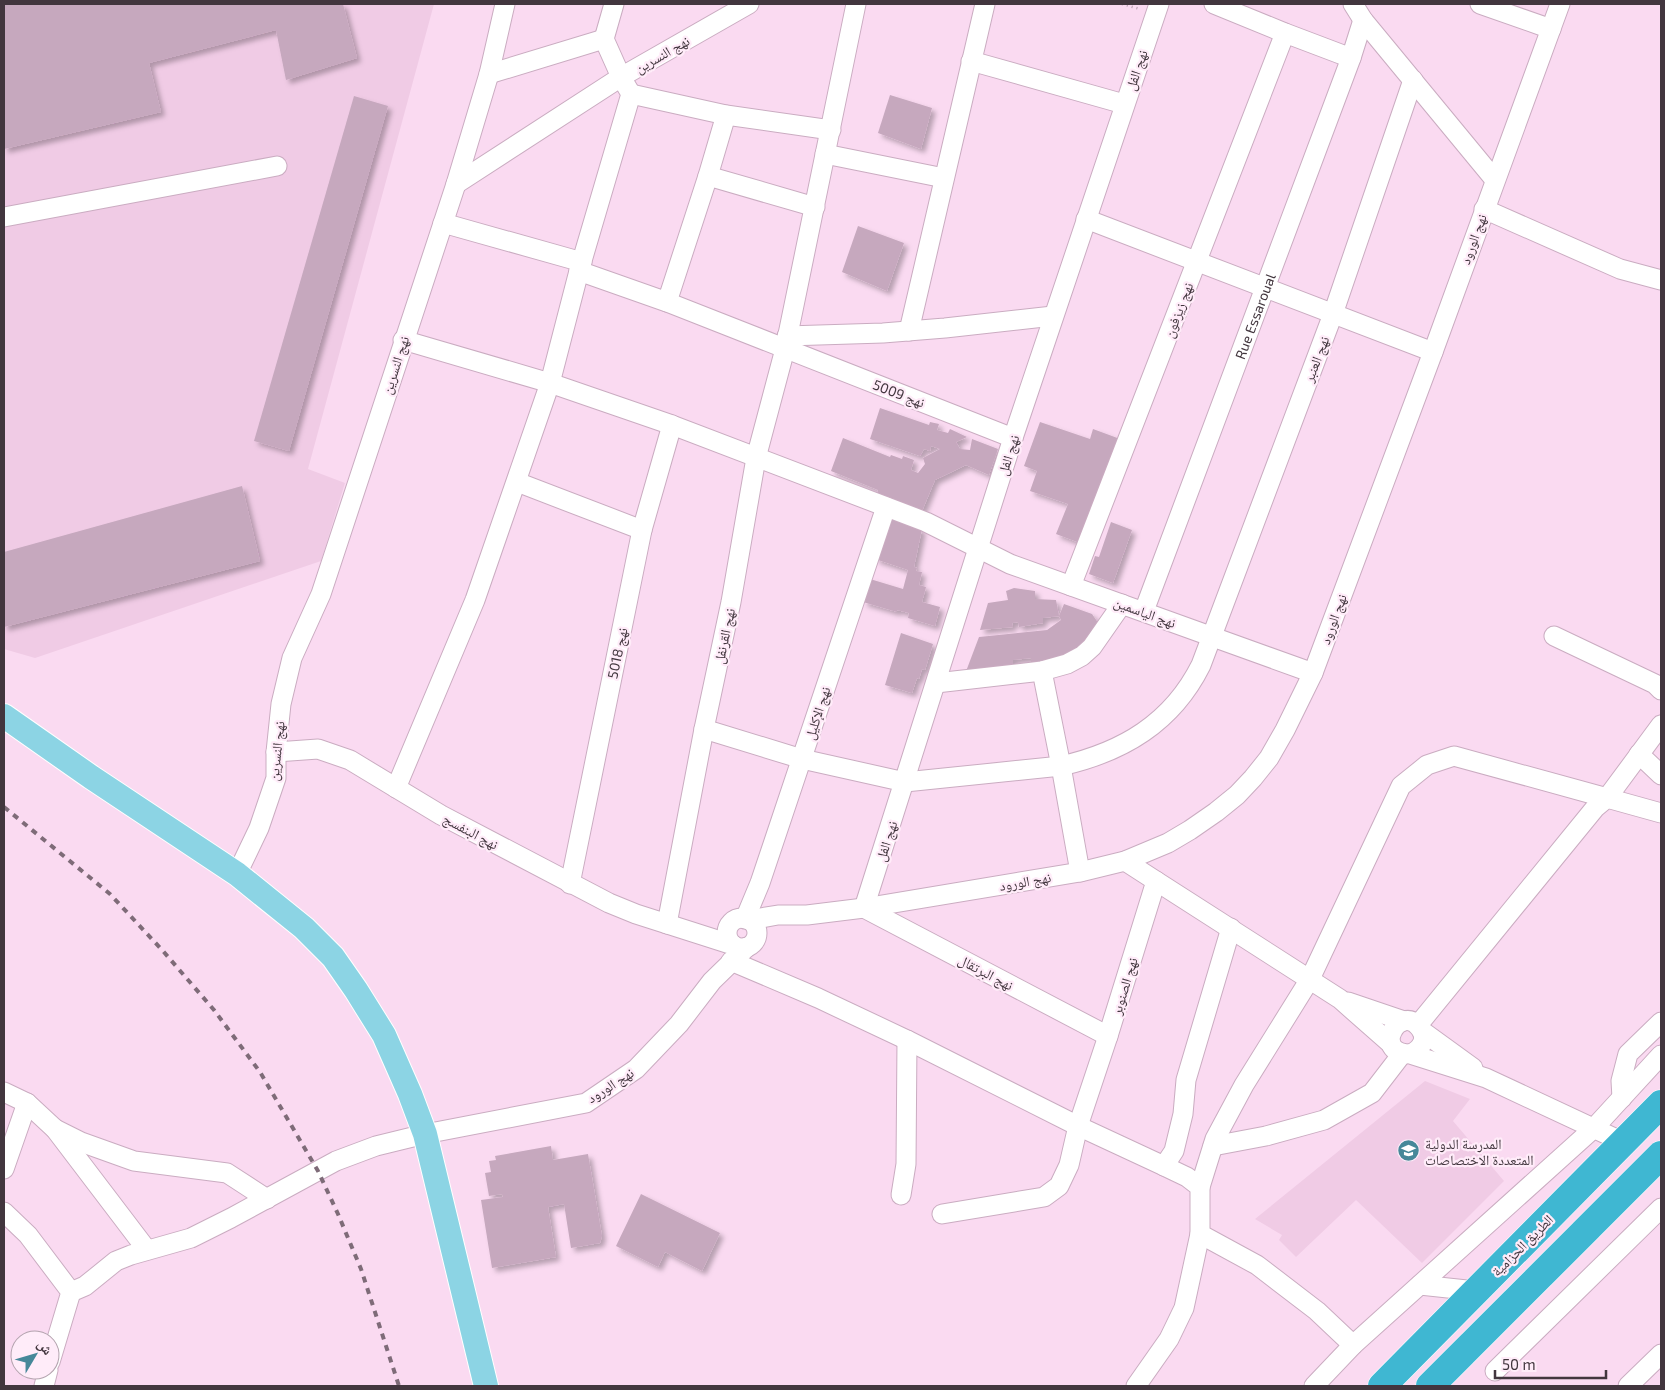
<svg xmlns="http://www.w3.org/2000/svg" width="1665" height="1390" font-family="'Exo 2','Noto Naskh Arabic',sans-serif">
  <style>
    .built { fill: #f0cbe5 }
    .building { fill: #c6a8be; filter: url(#shadow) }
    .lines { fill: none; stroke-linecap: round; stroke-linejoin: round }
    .minor-casing { stroke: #caacc1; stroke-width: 21 }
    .major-casing { stroke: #fff; stroke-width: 26 }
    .highway-casing { stroke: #fff; stroke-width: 29 }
    .path { stroke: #b39bac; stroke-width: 2.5; stroke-dasharray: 1 4; stroke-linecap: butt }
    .minor { stroke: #fff; stroke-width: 19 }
    .major { stroke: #8cd4e4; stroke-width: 24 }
    .highway { stroke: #3fb7d2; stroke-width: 28 }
    .rail { stroke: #7e6b78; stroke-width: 4; stroke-dasharray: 6 6; stroke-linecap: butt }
    .labels { text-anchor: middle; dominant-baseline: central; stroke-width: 4.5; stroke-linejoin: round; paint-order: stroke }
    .street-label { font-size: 14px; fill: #42363e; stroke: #ffecf9 }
    .poi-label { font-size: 14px; fill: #42363e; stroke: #ffecf9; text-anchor: start }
  </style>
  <defs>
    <filter id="shadow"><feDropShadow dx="4" dy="4" stdDeviation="2.5" flood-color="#0004"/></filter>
  </defs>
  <rect width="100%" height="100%" fill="#fadaf1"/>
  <g class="built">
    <path d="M4 4H434L308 469 345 483 321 561 35 658 4 649Z"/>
    <path d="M1425 1081 1470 1099 1453 1121 1504 1181 1422 1263 1356 1200 1296 1257 1279 1240 1282 1235 1255 1219Z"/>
  </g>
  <g class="building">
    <path d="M4 4H343L357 58 286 80 276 30 149 63 161 112 4 149Z"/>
    <path d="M890 95 932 108 921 149 878 133Z"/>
    <path d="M354 96 388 106 289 451 254 441Z"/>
    <path d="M858 226 904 243 887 291 842 272Z"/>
    <path d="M880 408 929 425 930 422 939 424 937 430 948 433 950 429 967 437 956 442 960 449 970 450 972 439 998 449 989 475 966 465 935 480 922 511 877 494 878 490 831 471 843 438 890 457 891 455 902 459 903 456 914 460 911 470 918 473 925 464 923 458 940 449 931 446 930 451 924 449 920 456 870 439Z"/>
    <path d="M1040 422 1090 439 1093 429 1120 439 1113 462 1109 461 1080 543 1056 534 1068 504 1030 491 1037 471 1024 466Z"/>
    <path d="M242 486 260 561 4 627V552Z"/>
    <path d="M887 518 922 529 914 567 917 568 916 571 922 572 919 585 926 587 922 602 940 607 935 626 908 618 909 613 897 610V612L863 602 870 579 903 589 908 570 875 559Z"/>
    <path d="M1111 522 1132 530 1113 583 1089 574 1095 556 1099 557Z"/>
    <path d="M1014 588 1035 591V599L1056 600 1059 616 1043 618V623L1019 627 1018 622 1012 623 1013 627 980 630 988 603 1008 600 1006 591Z"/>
    <path d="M1064 604 1092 614 1103 630 1075 654 1031 667V658L1013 660V670L965 674 979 637 1047 630 1061 620 1059 616Z"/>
    <path d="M901 633 933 644 925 670 922 669 919 679 917 678 912 693 885 685Z"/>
    <path d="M551 1146 553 1160 588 1154 602 1236 600 1243 571 1248 564 1204 548 1207 556 1257 492 1268 481 1200 503 1197 502 1194 489 1196 485 1173 491 1172 489 1161 496 1160 495 1156Z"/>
    <path d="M641 1194 720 1233 702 1271 665 1252 658 1267 616 1246Z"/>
  </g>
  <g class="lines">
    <defs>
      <g id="minor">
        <path d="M1214 4 1285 33 1351 58"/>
        <path d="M1353 4 1363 20 1495 180"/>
        <path d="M1480 4 1551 29"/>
        <path d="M971 61 1124 104"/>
        <path d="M489 74 604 39"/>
        <path d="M631 94 726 115 831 130"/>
        <path d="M825 154 944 178"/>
        <path d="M708 176 815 207"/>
        <path d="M456 184 621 77 749 4"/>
        <path d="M1484 209 1620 269 1661 280"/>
        <path d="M4 217 277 166"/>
        <path d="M1086 219 1433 352"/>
        <path d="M443 223 582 262"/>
        <path d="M579 271 667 302 1013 438"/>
        <path d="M667 302 708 176 726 115"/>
        <path d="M909 331 985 4"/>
        <path d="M787 336 883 333 945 328 1053 316"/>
        <path d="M403 340 550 383 672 425 926 522 1010 564 1313 673"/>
        <path d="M517 482 642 530"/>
        <path d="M1071 586 1285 33"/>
        <path id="s1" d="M1144 611 1351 58 1363 20"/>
        <path d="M1554 636 1655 684 1661 690"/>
        <path d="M1042 671 1061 766 1080 872"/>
        <path d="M936 683 1042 671 1067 664 1082 656 1092 647 1122 604"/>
        <path d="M704 729 802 759 905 782 1061 766C1123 752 1172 723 1201 665L1333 314 1413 80"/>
        <path d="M276 752 318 749 350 760 441 815 609 903 636 914 733 945"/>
        <path d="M1639 754 1661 775"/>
        <path d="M396 788 475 600 550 383 579 271 631 94 621 77 604 39 614 4"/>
        <path d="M237 874 259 828 276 778V752L281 704 292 658 321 594 456 184 489 74 505 4"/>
        <path d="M1156 881 1340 999 1391 1044"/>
        <path d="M570 884 642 530 672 425"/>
        <path d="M864 908 1013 438 1159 4"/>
        <path d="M864 908 1108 1036"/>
        <circle cx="742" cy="933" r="15"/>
        <path d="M745 919 760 883 886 507"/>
        <path d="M749 920 778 915H807L864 908 1080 872 1125 861 1168 843 1190 830 1216 812 1237 795 1253 778 1269 758 1285 730 1313 673 1433 352 1560 4"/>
        <path d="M667 924 704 729 731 602 756 458 785 349 856 4"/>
        <path d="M731 961 818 998 907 1040 1078 1126 1164 1166 1174 1151 1183 1114 1186 1080 1231 928"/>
        <path d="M1348 1002 1404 1021"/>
        <path d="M1418 1025 1595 808 1607 798 1661 813"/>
        <path d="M1422 1031 1473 1068"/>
        <path d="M1410 1054C1421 1050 1429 1038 1419 1027 1400 1003 1370 1053 1410 1054L1486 1078 1623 1142"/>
        <path d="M4 1092 27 1103 55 1129 147 1250"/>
        <path d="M1622 1098 1621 1081 1628 1054 1661 1022"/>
        <path d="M55 1129 81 1142 134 1161 227 1173 267 1199"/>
        <path d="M1213 1146 1266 1136 1324 1120 1372 1093 1402 1054"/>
        <path d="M1164 1166 1187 1177 1200 1187V1234L1257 1265 1317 1311 1353 1345"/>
        <path d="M4 1169 27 1103"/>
        <path d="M1200 1187 1215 1139 1244 1085 1310 979 1401 786 1427 765 1454 756 1607 798 1661 725"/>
        <path d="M901 1195 906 1164 907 1040"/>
        <path d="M4 1212 28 1235 71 1292 50 1362"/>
        <path d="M942 1214 1044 1197 1059 1186 1069 1165 1078 1126 1108 1036 1156 881 1125 861"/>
        <path d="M1420 1285 1476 1291"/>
        <path d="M71 1292 85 1286 116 1261 131 1255 191 1238 231 1218 336 1161 376 1146 425 1134 586 1103 636 1069 679 1024 712 981 747 947"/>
        <path d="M1495 1371 1661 1208"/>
        <path d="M44 1386 48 1370"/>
        <path d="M1136 1386 1169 1339 1184 1308 1200 1234"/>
        <path d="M1314 1386 1353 1345 1594 1128 1661 1055"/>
        <path d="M1628 1386 1661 1354"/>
      </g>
      <path id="major" d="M4 716 91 777 237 874 304 928 333 957 356 990 384 1035 410 1094 425 1134 486 1386"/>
      <g id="highway">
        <path d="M1382 1386 1661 1104"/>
        <path d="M1430 1386 1661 1155"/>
      </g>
    </defs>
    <use href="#minor" class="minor-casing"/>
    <use href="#major" class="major-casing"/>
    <use href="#highway" class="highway-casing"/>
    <path class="path" d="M1122 4 1140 9"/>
    <use href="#minor" class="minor"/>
    <use href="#major" class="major"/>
    <use href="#highway" class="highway"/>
    <path class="rail" d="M4 807 110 894 163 951 214 1010 260 1072 318 1171 338 1214 361 1269 399 1386"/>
  </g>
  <defs>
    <symbol id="university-disc" viewBox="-11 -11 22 22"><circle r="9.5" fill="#468899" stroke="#ffecf9"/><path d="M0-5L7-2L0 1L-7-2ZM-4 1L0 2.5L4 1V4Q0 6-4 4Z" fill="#fff"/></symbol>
  </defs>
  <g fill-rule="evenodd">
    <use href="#university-disc" x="1396" y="1138" width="25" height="25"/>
  </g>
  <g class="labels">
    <g class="street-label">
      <text transform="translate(662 54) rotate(-30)">نهج النسرين</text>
      <text transform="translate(1136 70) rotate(-71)">نهج الفل</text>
      <text transform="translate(1473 239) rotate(-70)">نهج الورود</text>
      <text transform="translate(1178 310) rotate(-69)">نهج زيزفون</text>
      <text stroke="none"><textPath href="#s1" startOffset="315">Rue Essaroual</textPath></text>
      <text transform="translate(1316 359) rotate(-69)">نهج العنبر</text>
      <text transform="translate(395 365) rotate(-72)">نهج النسرين</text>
      <text transform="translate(899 393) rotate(21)">نهج 5009</text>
      <text transform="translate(1008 455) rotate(-72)">نهج الفل</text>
      <text transform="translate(1145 612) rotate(20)">نهج الياسمين</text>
      <text transform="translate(1333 619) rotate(-70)">نهج الورود</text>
      <text transform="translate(724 636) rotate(-78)">نهج القرنفل</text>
      <text transform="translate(617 653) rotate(-78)">نهج 5018</text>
      <text transform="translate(817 713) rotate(-72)">نهج الإكليل</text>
      <text transform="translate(276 751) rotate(-84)">نهج النسرين</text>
      <text transform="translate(471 831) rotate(28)">نهج البنفسج</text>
      <text transform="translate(886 841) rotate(-72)">نهج الفل</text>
      <text transform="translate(1025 881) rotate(-10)">نهج الورود</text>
      <text transform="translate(986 972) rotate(28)">نهج البرتقال</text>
      <text transform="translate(1124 986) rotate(-73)">نهج الصنوبر</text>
      <text transform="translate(610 1085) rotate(-33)">نهج الورود</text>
      <text transform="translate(1522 1245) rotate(-45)">الطريق الحزامية</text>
    </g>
    <g class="poi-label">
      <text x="1425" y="1143">المدرسة الدولية<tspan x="1425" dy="16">المتعددة الاختصاصات</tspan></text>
    </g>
  </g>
  <rect width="1665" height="1390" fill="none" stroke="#42363e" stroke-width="10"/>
  <g transform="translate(35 1355) rotate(52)"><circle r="24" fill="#ffecf9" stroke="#b3a3ae"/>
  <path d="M0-4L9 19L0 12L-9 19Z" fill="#468899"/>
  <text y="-8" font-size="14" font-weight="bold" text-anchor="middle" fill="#42363e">ش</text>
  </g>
  <path d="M1495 1370v8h111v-8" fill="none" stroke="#42363e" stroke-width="2.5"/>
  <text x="1502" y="1370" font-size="15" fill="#42363e" stroke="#ffecf9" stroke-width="4" paint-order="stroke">50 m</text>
</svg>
